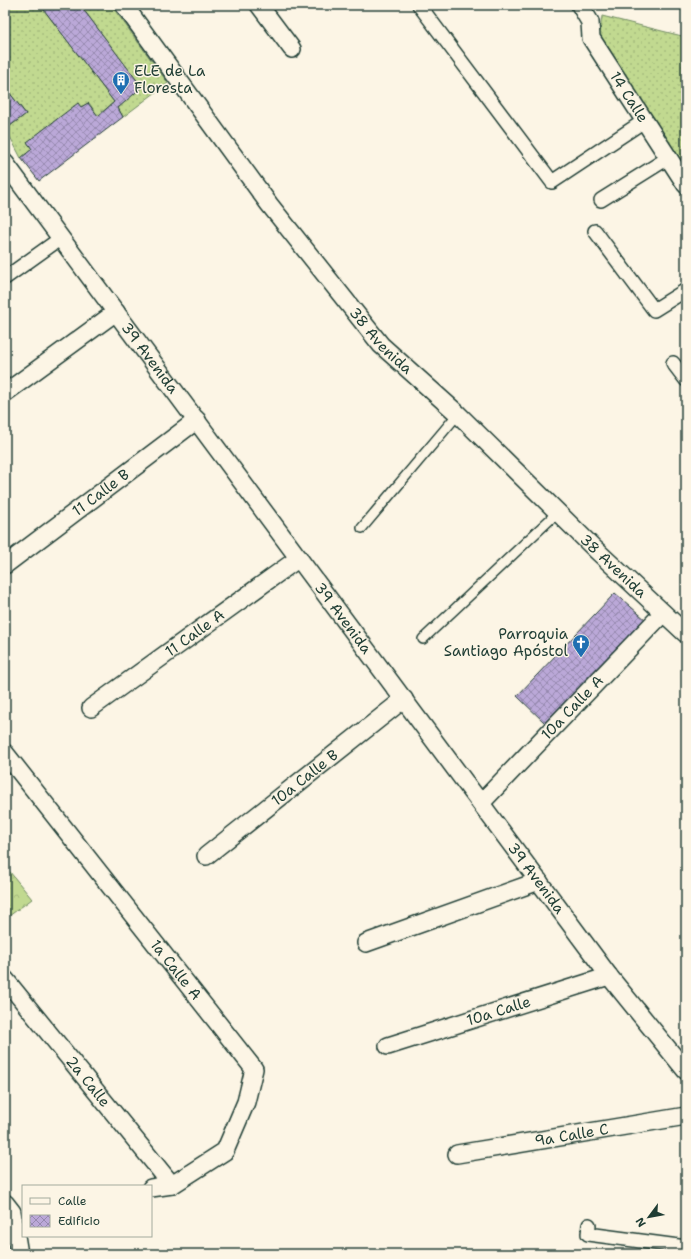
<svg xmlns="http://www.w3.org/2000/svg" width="691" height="1259" font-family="'Shantell Sans',sans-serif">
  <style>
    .grass { fill: url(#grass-dots); stroke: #708b62 }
    .park { fill: url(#park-crowns); stroke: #708b62 }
    .building { fill: url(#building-cross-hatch); stroke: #1f3d34 }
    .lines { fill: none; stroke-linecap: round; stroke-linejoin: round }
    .service-casing { stroke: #1f3d34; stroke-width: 12 }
    .pedestrian-casing { stroke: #1f3d34; stroke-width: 16 }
    .minor-casing { stroke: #1f3d34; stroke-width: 20 }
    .service { stroke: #fcf5e5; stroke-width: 9 }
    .pedestrian { stroke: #fcf5e5; stroke-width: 13 }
    .minor { stroke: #fcf5e5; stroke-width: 17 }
    .labels { text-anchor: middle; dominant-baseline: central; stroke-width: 3; stroke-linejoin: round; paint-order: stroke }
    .poi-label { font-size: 15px; fill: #1f3d34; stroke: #fcf5e5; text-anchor: start }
    .street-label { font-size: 15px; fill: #1f3d34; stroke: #fcf5e5 }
  </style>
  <defs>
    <pattern id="grass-dots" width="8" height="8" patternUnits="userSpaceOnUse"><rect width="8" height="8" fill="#c1d990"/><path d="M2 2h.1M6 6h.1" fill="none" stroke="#a5bb7d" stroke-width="1.8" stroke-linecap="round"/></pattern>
    <pattern id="park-crowns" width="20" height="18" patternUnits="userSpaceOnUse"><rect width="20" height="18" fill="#c1d990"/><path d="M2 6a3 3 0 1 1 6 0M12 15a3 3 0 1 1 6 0" fill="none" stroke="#a5bb7d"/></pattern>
    <pattern id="building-cross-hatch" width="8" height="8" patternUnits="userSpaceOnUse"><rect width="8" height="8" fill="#bba8d8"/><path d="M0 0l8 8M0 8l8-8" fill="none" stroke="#978ab0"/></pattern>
  </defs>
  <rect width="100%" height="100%" fill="#fcf5e5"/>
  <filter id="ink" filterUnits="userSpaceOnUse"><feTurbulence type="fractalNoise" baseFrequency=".025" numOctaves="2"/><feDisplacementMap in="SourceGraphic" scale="8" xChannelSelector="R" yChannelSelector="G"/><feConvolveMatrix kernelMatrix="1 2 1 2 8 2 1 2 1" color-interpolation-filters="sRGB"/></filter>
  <g filter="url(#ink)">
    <g class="grass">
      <path d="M5 5H42L41 6 114 102 98 116 89 103 81 107 27 142 32 149 21 158 6 129 26 114 5 87Z"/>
      <path d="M80 5H111L168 83 123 117 118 108 141 87Z"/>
      <path d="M602 16 686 37V171L599 40Z"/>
    </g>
    <path class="park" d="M5 866 32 899 5 919Z"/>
    <g class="building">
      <path d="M42 5H80L142 87 118 108 123 117 39 181 21 158 32 149 27 142 78 103 81 107 88 103 98 116 114 102 41 6Z"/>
      <path d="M5 87 26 114 6 129 5 128Z"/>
      <path d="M615 593 646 620 545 723 517 696Z"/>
    </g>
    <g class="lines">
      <defs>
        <g id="service">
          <path d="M362 528 458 414"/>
          <path d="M423 639 558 512"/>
        </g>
        <g id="pedestrian">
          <path d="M419 5 552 182 644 121"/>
          <path d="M601 200 668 158"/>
          <path d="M595 231 654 310 686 290"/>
          <path d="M5 278 61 238"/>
          <path d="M673 363 686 380"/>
          <path d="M589 1225 588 1234 686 1247"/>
        </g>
        <g id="minor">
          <path id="s1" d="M124 5 269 204 381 345 458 414 596 550 686 634"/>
          <path d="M259 5 292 49"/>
          <path id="s2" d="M580 5 590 22 591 38 686 185"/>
          <path id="s3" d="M5 163 609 976 686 1071"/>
          <path d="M5 393 116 312"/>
          <path id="s4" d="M5 565 197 420"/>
          <path id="s5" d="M91 708 299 558"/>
          <path id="s6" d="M5 753 254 1069 246 1102 225 1151 172 1185 151 1188"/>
          <path id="s7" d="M481 803 663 613"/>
          <path id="s8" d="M206 856 404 699"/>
          <path d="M366 943 539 881"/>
          <path id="s9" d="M5 979 172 1185"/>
          <path id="s10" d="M388 1046 609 976"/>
          <path id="s11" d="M457 1154 686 1116"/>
          <path d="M5 1203 12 1212 19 1254"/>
        </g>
      </defs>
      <use href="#service" class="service-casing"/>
      <use href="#pedestrian" class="pedestrian-casing"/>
      <use href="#minor" class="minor-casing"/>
      <use href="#service" class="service"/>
      <use href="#pedestrian" class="pedestrian"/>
      <use href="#minor" class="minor"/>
    </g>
  </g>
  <defs>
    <symbol id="building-pin" viewBox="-11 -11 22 30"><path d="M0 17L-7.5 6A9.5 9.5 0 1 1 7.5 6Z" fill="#1f6fb2" stroke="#fcf5e5"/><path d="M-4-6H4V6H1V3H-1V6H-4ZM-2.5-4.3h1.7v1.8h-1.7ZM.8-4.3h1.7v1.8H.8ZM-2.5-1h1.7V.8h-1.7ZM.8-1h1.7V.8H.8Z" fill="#fff"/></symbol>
    <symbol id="church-pin" viewBox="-11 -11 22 30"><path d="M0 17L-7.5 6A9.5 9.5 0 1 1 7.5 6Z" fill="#1f6fb2" stroke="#fcf5e5"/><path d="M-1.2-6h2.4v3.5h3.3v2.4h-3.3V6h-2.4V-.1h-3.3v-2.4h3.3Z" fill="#fff"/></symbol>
  </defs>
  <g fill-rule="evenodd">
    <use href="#building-pin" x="111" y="70" width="20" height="27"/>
    <use href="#church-pin" x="571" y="633" width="20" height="27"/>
  </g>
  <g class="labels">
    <g class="poi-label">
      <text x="134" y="71">ELE de La<tspan x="134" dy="17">Floresta</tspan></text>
      <text x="568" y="634" text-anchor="end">Parroquia<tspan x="568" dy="17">Santiago Apóstol</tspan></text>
    </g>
    <g class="street-label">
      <text stroke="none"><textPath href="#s2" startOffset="106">14 Calle</textPath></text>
      <text stroke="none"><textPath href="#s1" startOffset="423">38 Avenida</textPath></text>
      <text stroke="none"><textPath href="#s3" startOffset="243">39 Avenida</textPath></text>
      <text stroke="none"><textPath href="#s4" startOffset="120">11 Calle B</textPath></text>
      <text stroke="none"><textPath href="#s1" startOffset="747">38 Avenida</textPath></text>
      <text stroke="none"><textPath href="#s3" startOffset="567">39 Avenida</textPath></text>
      <text stroke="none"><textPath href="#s5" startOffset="128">11 Calle A</textPath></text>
      <text stroke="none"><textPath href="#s7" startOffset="132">10a Calle A</textPath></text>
      <text stroke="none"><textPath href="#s8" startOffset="126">10a Calle B</textPath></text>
      <text stroke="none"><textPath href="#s3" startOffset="891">39 Avenida</textPath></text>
      <text stroke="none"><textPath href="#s6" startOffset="276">1a Calle A</textPath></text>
      <text stroke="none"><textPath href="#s10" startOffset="116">10a Calle</textPath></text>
      <text stroke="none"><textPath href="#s9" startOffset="132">2a Calle</textPath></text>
      <text stroke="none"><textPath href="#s11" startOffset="116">9a Calle C</textPath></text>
    </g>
  </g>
  <rect width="691" height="1259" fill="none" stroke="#fcf5e5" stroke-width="20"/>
  <rect x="10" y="10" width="671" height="1239" fill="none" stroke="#1f3d34" stroke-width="1.5" filter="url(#ink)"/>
  <rect x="22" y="1185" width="130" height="52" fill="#fcf5e5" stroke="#a4ab9e"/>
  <rect x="30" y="1198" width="20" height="6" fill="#fcf5e5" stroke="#a4ab9e"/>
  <text x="58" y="1205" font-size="12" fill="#1f3d34">Calle</text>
  <rect x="30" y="1215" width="20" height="12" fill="url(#building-cross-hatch)" stroke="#a4ab9e"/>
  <text x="58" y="1225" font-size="12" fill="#1f3d34">Edificio</text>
  <g transform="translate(649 1217) rotate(238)" stroke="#fcf5e5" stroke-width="3" paint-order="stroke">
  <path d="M0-3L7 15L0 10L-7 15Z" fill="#1f3d34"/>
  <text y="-6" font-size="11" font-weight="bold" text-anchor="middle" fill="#1f3d34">N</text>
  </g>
</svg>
